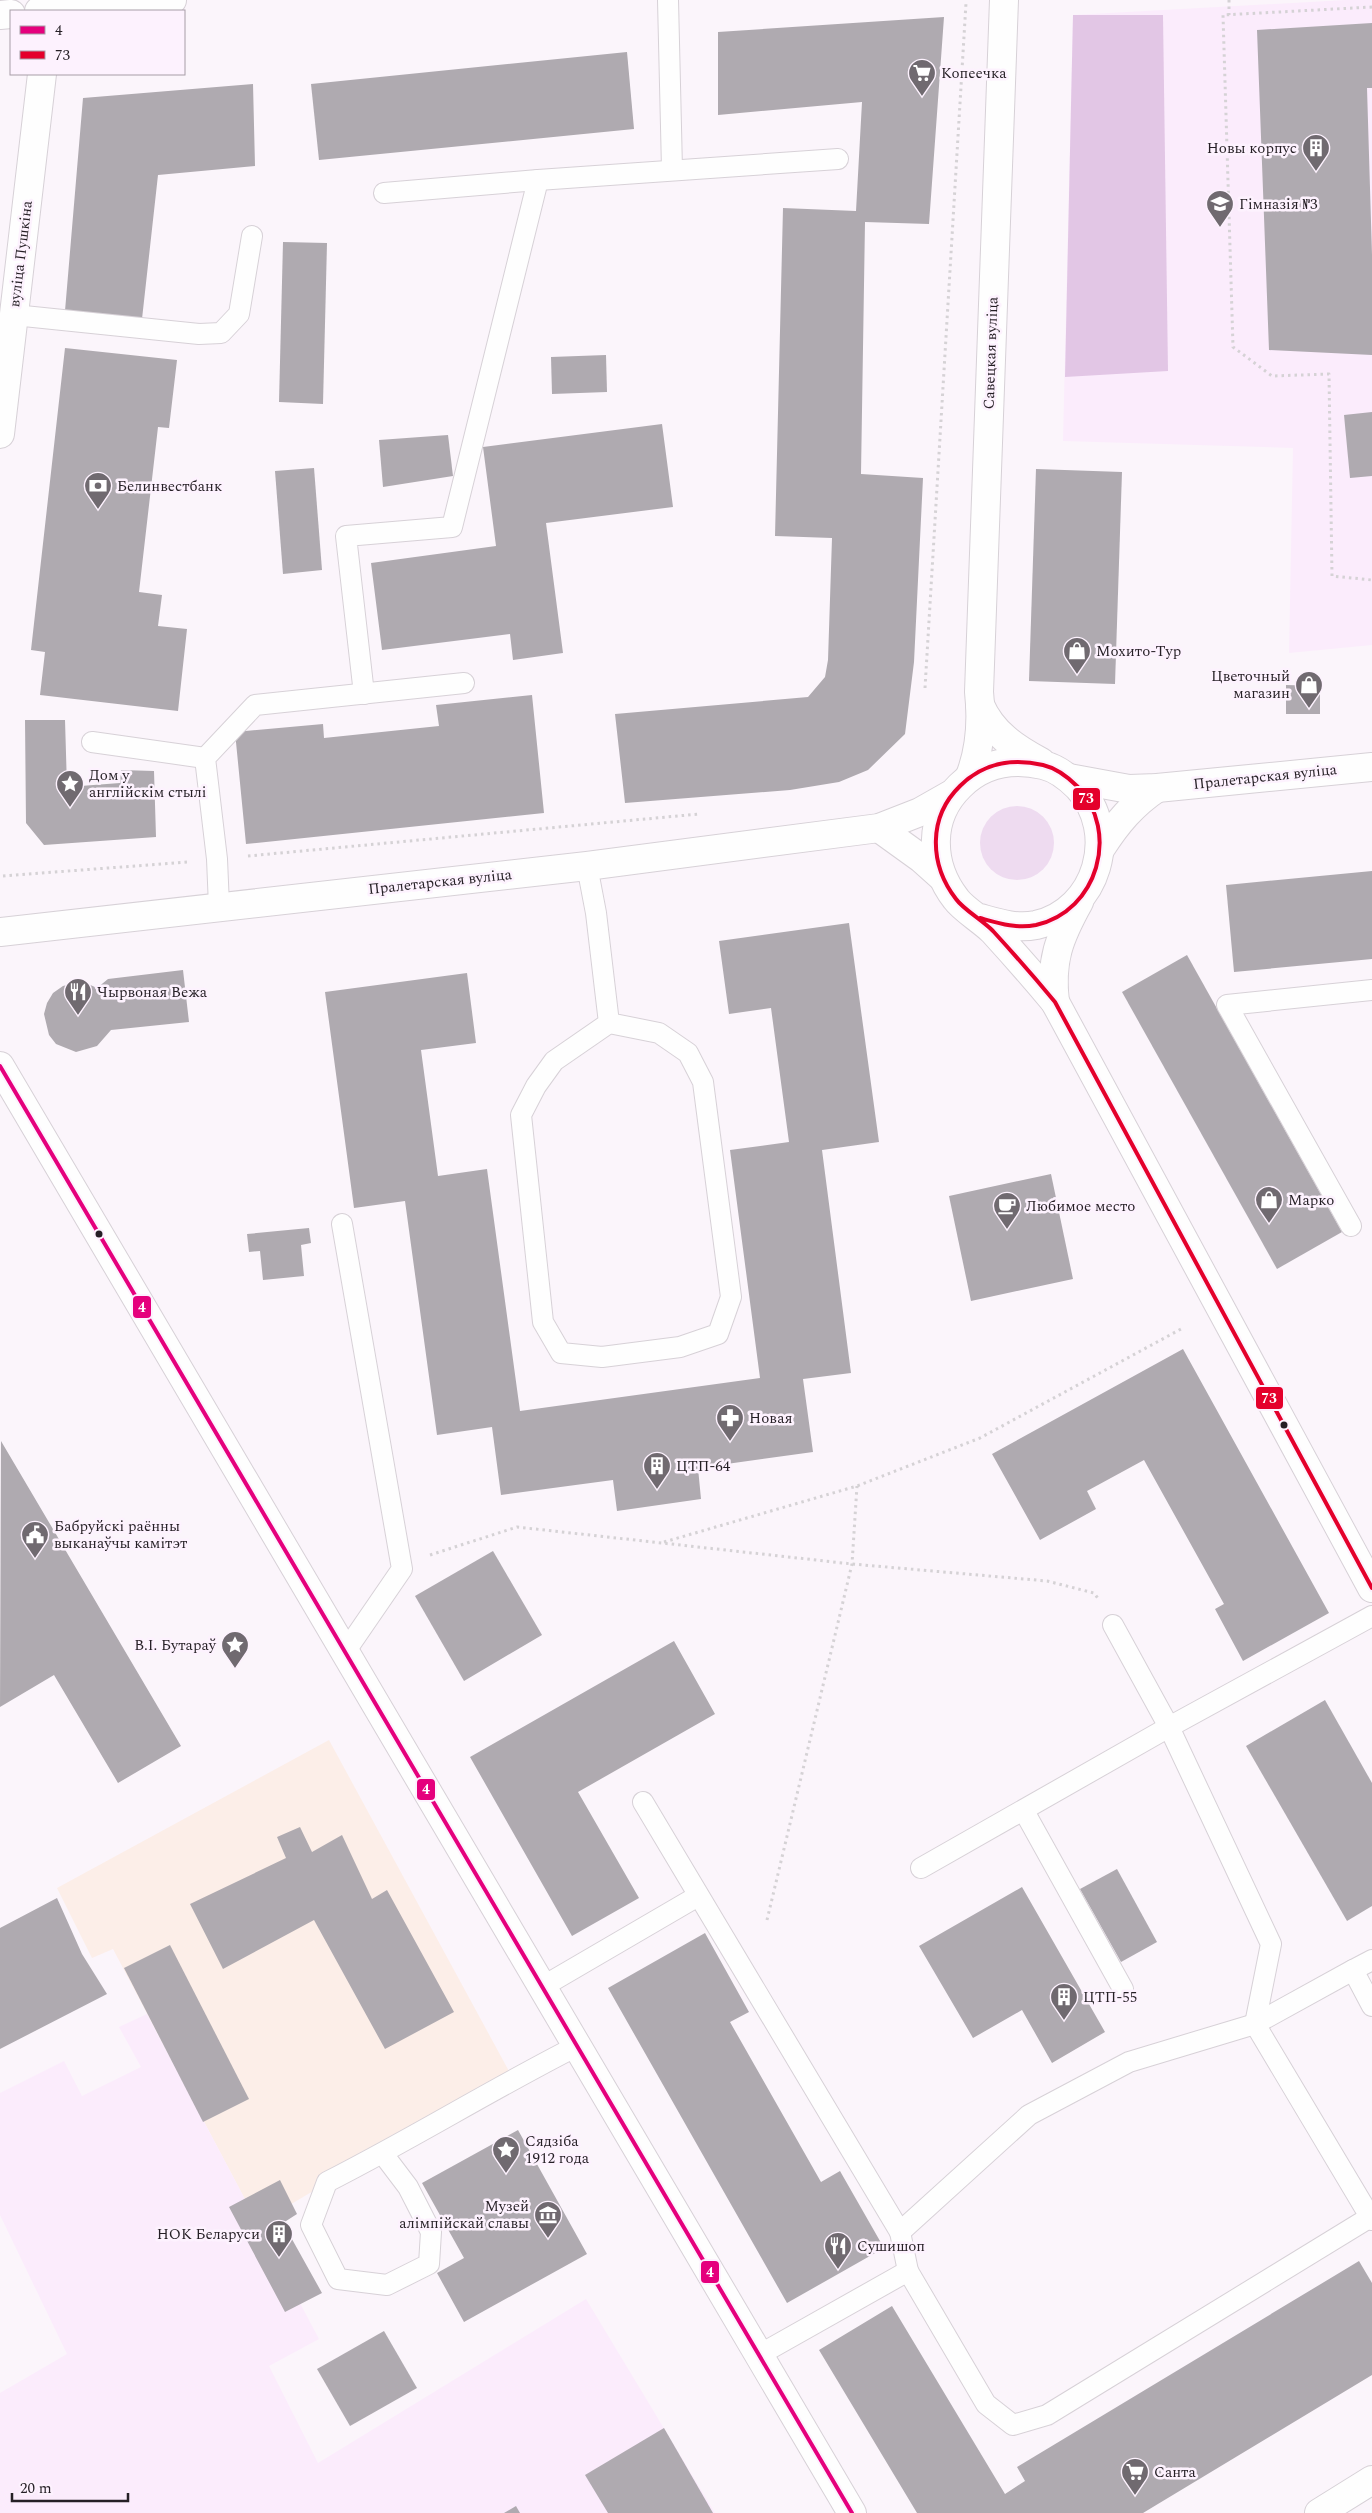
<svg xmlns="http://www.w3.org/2000/svg" width="1372" height="2513" font-family="Spectral,serif">
  <style>
    .commercial { fill: #fceee8 }
    .built { fill: #fbecfc }
    .green { fill: #eedbf0 }
    .forest { fill: #e2c6e5 }
    .building { fill: #afaab0 }
    .lines { fill: none; stroke-linecap: round; stroke-linejoin: round }
    .service-casing { stroke: #d7d1d7; stroke-width: 22 }
    .minor-casing { stroke: #d7d1d7; stroke-width: 30 }
    .tertiary-casing { stroke: #d7d1d7; stroke-width: 30 }
    .secondary-casing { stroke: #d7d1d7; stroke-width: 30 }
    .path { stroke: #d5d2d5; stroke-width: 3; stroke-dasharray: 2.5 4; stroke-linecap: butt }
    .service { stroke: #fefefe; stroke-width: 20 }
    .minor { stroke: #fefefe; stroke-width: 28 }
    .tertiary { stroke: #fefefe; stroke-width: 28 }
    .secondary { stroke: #fefefe; stroke-width: 28 }
    .bus-1-casing { stroke: #fdf2fe; stroke-width: 8 }
    .bus-2-casing { stroke: #fdf2fe; stroke-width: 8 }
    .bus-1 { stroke: #e5007d; stroke-width: 4 }
    .bus-2 { stroke: #e4002b; stroke-width: 4 }
    .bus-dot { fill: #251f25; stroke: #fdf2fe; stroke-width: 2 }
    .labels { text-anchor: middle; dominant-baseline: central; stroke-width: 5; stroke-linejoin: round; paint-order: stroke }
    .poi-label { font-size: 15px; fill: #251f25; stroke: #fdf2fe; text-anchor: start }
    .street-label { font-size: 15px; fill: #251f25; stroke: #fdf2fe }
    .line-badge { stroke: #fdf2fe; stroke-width: 2 }
    .badge-label { font-size: 14px; text-anchor: middle; font-weight: bold; fill: #fff }
  </style>
  <rect width="100%" height="100%" fill="#fbf5fb"/>
  <path class="commercial" d="M329 1740 510 2073 258 2224 113 1949 92 1958 57 1888Z"/>
  <g class="built">
    <path d="M1346 0H1372V645L1289 653 1293 448 1063 441 1073 15Z"/>
    <path d="M147 2014 319 2339 269 2366 318 2463 586 2299 715 2513H0V2393L67 2354 0 2215V2093L64 2061 82 2096 141 2067 119 2027Z"/>
  </g>
  <circle class="green" cx="1017" cy="843" r="37"/>
  <path class="forest" d="M1073 15H1163L1168 371 1065 377Z"/>
  <g class="building">
    <path d="M944 17 929 224 865 222 861 474 923 478 914 662 905 734 868 770 839 782 790 790 625 803 615 714 808 697 825 677 828 660 832 538 775 536 783 208 856 211 862 102 718 115V32Z"/>
    <path d="M1372 23V88H1367L1372 255V355L1269 350 1257 30Z"/>
    <path d="M627 52 634 129 319 160 311 84Z"/>
    <path d="M253 84 255 166 158 175 142 319 65 311 83 98Z"/>
    <path d="M283 242 327 243 323 404 279 402Z"/>
    <path d="M65 348 177 360 169 428 158 427 139 592 162 595 158 626 187 629 178 711 40 695 45 652 31 650Z"/>
    <path d="M606 355 607 392 552 394 551 357Z"/>
    <path d="M1372 412V476L1350 478 1344 415Z"/>
    <path d="M662 424 673 507 546 523 563 653 513 660 510 634 382 650 371 563 496 546 483 447Z"/>
    <path d="M448 435 453 476 383 487 379 440Z"/>
    <path d="M314 468 322 570 283 574 275 471Z"/>
    <path d="M1036 469 1122 472 1115 684 1029 681Z"/>
    <path d="M1286 685 1320 686V714H1286Z"/>
    <path d="M532 695 544 813 246 844 235 732 323 724 324 738 439 726 436 705Z"/>
    <path d="M25 720H65L67 787 120 783 121 770 154 771 156 837 44 845 26 823Z"/>
    <path d="M1372 871V959L1234 972 1226 885Z"/>
    <path d="M849 923 879 1142 822 1150 851 1373 803 1379 813 1452 698 1468 701 1499 617 1511 613 1480 501 1495 492 1427 437 1435 405 1201 354 1208 325 992 467 973 476 1043 421 1050 438 1176 487 1169 520 1411 760 1378 730 1150 789 1142 771 1008 729 1014 719 941Z"/>
    <path d="M1187 955 1342 1232 1277 1269 1122 992Z"/>
    <path d="M183 970 189 1022 111 1030 97 1046 76 1052 56 1044 49 1035 44 1014 47 1003 53 993 63 986 74 983H86L97 988 108 979Z"/>
    <path d="M1051 1174 1073 1279 971 1301 949 1196Z"/>
    <path d="M309 1228 311 1243 301 1245 304 1276 263 1280 260 1251 249 1252 247 1234Z"/>
    <path d="M1183 1349 1329 1613 1243 1661 1215 1609 1224 1604 1144 1460 1087 1491 1096 1509 1040 1540 992 1454Z"/>
    <path d="M1 1441 181 1746 118 1783 54 1675 0 1707Z"/>
    <path d="M493 1551 542 1635 464 1681 415 1596Z"/>
    <path d="M674 1641 715 1714 578 1792 639 1898 572 1936 470 1757Z"/>
    <path d="M1325 1700 1372 1783V1906L1347 1921 1246 1746Z"/>
    <path d="M300 1827 312 1852 342 1835 372 1899 387 1890 454 2012 385 2049 314 1920 223 1969 190 1904 286 1858 277 1837Z"/>
    <path d="M1117 1869 1157 1942 1121 1962 1080 1889Z"/>
    <path d="M1022 1887 1105 2032 1052 2063 1022 2010 973 2038 919 1946Z"/>
    <path d="M57 1898 82 1954 107 1994 0 2049V1928Z"/>
    <path d="M705 1933 749 2012 730 2022 821 2182 840 2171 884 2248 787 2303 608 1988Z"/>
    <path d="M170 1945 249 2099 203 2122 124 1968Z"/>
    <path d="M518 2130 587 2254 464 2322 437 2273 464 2258 422 2183Z"/>
    <path d="M280 2180 297 2214 283 2223 322 2293 285 2312 229 2207Z"/>
    <path d="M1359 2261 1372 2283V2375L1143 2513H917L819 2350 892 2306 1005 2494 1025 2481 1017 2467Z"/>
    <path d="M384 2331 417 2388 350 2426 317 2369Z"/>
    <path d="M664 2428 713 2513H608L585 2475Z"/>
    <path d="M516 2506 520 2513H504Z"/>
  </g>
  <g class="lines">
    <defs>
      <g id="service">
        <path d="M668 0 672 169"/>
        <path d="M384 193 538 180"/>
        <path d="M14 315 199 334 221 333 239 314 252 236"/>
        <path d="M364 694 346 536 452 527 538 180 838 159"/>
        <path d="M92 742 205 758"/>
        <path d="M587 866 596 913 609 1023 554 1061 536 1086 521 1115 543 1322 561 1353 602 1357 680 1347 718 1334 731 1297 703 1082 688 1053 659 1033 609 1023"/>
        <path d="M219 906 217 859 205 758 255 705 464 683"/>
        <path d="M342 1224 402 1569 345 1652"/>
        <path d="M1351 1226 1227 1005 1372 990"/>
        <path d="M1113 1625 1169 1727 1271 1944 1255 2024 1372 2220"/>
        <path d="M643 1802 900 2232"/>
        <path d="M1024 1811 1123 1989"/>
        <path d="M921 1868 1169 1727 1372 1616"/>
        <path d="M1372 1960 1353 1970 1372 2006"/>
        <path d="M542 1987 698 1896"/>
        <path d="M383 2154 408 2187 431 2232 429 2264 387 2285 338 2279 311 2225 327 2182C412 2139 492 2089 577 2046"/>
        <path d="M908 2271 900 2232 1029 2115 1129 2062 1255 2024 1353 1970"/>
        <path d="M759 2355 908 2271 986 2404 1013 2425 1047 2415 1372 2216"/>
      </g>
      <g id="minor">
        <path d="M39 11 172 0"/>
        <path d="M0 15 11 14"/>
      </g>
      <g id="tertiary">
        <path d="M980 705C992 733 1015 748 1041 762"/>
        <path d="M970 776C980 750 982 719 979 692L1004 0"/>
        <path d="M1069 778 1129 789 1157 788 1372 767"/>
        <path d="M879 828 922 859 941 876"/>
        <path d="M1101 848C1117 823 1133 804 1157 788"/>
        <path d="M980 918C998 923 1016 929 1036 925 1098 911 1120 832 1078 787 1069 778 1056 768 1043 765 1012 758 983 763 960 786 928 817 929 864 956 899 963 909 982 920 993 931 1014 954 1035 978 1055 1002L1372 1588"/>
        <path d="M0 932 587 866 879 828 920 812 950 795"/>
        <path d="M1055 1002C1050 961 1059 938 1079 902"/>
      </g>
      <g id="secondary">
        <path d="M50 11 51 0"/>
        <path d="M0 434 42 74"/>
        <path d="M0 1066 852 2513"/>
        <path d="M1319 2513 1372 2480"/>
      </g>
    </defs>
    <use href="#service" class="service-casing"/>
    <use href="#minor" class="minor-casing"/>
    <use href="#tertiary" class="tertiary-casing"/>
    <use href="#secondary" class="secondary-casing"/>
    <g class="path">
      <path d="M1229 0V15"/>
      <path d="M1372 7 1223 15 1233 347 1272 376 1329 374 1332 576 1372 580"/>
      <path d="M925 688 966 3"/>
      <path d="M248 856 699 814"/>
      <path d="M3 876 187 862"/>
      <path d="M664 1542 857 1486 980 1438 1181 1329"/>
      <path d="M430 1555 517 1527 852 1564 1047 1581 1094 1593 1099 1600"/>
      <path d="M767 1920 852 1564 857 1486"/>
    </g>
    <use href="#service" class="service"/>
    <use href="#minor" class="minor"/>
    <use href="#tertiary" class="tertiary"/>
    <use href="#secondary" class="secondary"/>
    <defs>
      <path id="bus-1" d="M0 1066 852 2513"/>
      <path id="bus-2" d="M980 918C998 923 1016 929 1036 925 1098 911 1120 832 1078 787 1069 778 1056 768 1043 765 1012 758 983 763 960 786 928 817 929 864 956 899 963 909 982 920 993 931 1014 954 1035 978 1055 1002L1372 1588"/>
    </defs>
    <use href="#bus-1" class="bus-1-casing"/>
    <use href="#bus-2" class="bus-2-casing"/>
    <use href="#bus-1" class="bus-1"/>
    <use href="#bus-2" class="bus-2"/>
  </g>
  <defs>
    <symbol id="supermarket-pin" viewBox="-11 -11 22 30"><path d="M0 17L-7.5 6A9.5 9.5 0 1 1 7.5 6Z" fill="#706a70" stroke="#fdf2fe"/><path d="M-6-5.5h2.5l.6 2H6L4.5 2H-2.5L-4.4-4H-6ZM-1.5 3.2a1.3 1.3 0 1 0 .1 0ZM3 3.2a1.3 1.3 0 1 0 .1 0Z" fill="#fff"/></symbol>
    <symbol id="building-pin" viewBox="-11 -11 22 30"><path d="M0 17L-7.5 6A9.5 9.5 0 1 1 7.5 6Z" fill="#706a70" stroke="#fdf2fe"/><path d="M-4-6H4V6H1V3H-1V6H-4ZM-2.5-4.3h1.7v1.8h-1.7ZM.8-4.3h1.7v1.8H.8ZM-2.5-1h1.7V.8h-1.7ZM.8-1h1.7V.8H.8Z" fill="#fff"/></symbol>
    <symbol id="school-pin" viewBox="-11 -11 22 30"><path d="M0 17L-7.5 6A9.5 9.5 0 1 1 7.5 6Z" fill="#706a70" stroke="#fdf2fe"/><path d="M0-5L7-2L0 1L-7-2ZM-4 1L0 2.5L4 1V4Q0 6-4 4Z" fill="#fff"/></symbol>
    <symbol id="bank-pin" viewBox="-11 -11 22 30"><path d="M0 17L-7.5 6A9.5 9.5 0 1 1 7.5 6Z" fill="#706a70" stroke="#fdf2fe"/><path d="M-6-4H6V4H-6ZM0-2.3a2.3 2.3 0 1 0 0 4.6a2.3 2.3 0 1 0 0-4.6Z" fill="#fff"/></symbol>
    <symbol id="shop-pin" viewBox="-11 -11 22 30"><path d="M0 17L-7.5 6A9.5 9.5 0 1 1 7.5 6Z" fill="#706a70" stroke="#fdf2fe"/><path d="M-5-2.5h2.3a2.7 3.5 0 0 1 5.4 0H5L5.5 6h-11ZM-1.5-2.5h3a1.5 2.3 0 0 0-3 0Z" fill="#fff"/></symbol>
    <symbol id="sight-pin" viewBox="-11 -11 22 30"><path d="M0 17L-7.5 6A9.5 9.5 0 1 1 7.5 6Z" fill="#706a70" stroke="#fdf2fe"/><path d="M0-6L1.8-2.2L6-1.7L2.9 1.2L3.7 5.4L0 3.3L-3.7 5.4L-2.9 1.2L-6-1.7L-1.8-2.2Z" fill="#fff"/></symbol>
    <symbol id="restaurant-pin" viewBox="-11 -11 22 30"><path d="M0 17L-7.5 6A9.5 9.5 0 1 1 7.5 6Z" fill="#706a70" stroke="#fdf2fe"/><path d="M-5-6h1v4h1v-4h1v4h1v-4h1v5L-1.5 .5V6h-2V.5L-5-1ZM5-6V6H3V1.5H1.5Q1.5-4 5-6Z" fill="#fff"/></symbol>
    <symbol id="cafe-pin" viewBox="-11 -11 22 30"><path d="M0 17L-7.5 6A9.5 9.5 0 1 1 7.5 6Z" fill="#706a70" stroke="#fdf2fe"/><path d="M-5.5-4.5H6V0H3Q3 3.5 0 3.5H-2.5Q-5.5 3.5-5.5 0ZM3-3.2v2h1.7v-2ZM-6 4.5H4V6H-6Z" fill="#fff"/></symbol>
    <symbol id="pharmacy-pin" viewBox="-11 -11 22 30"><path d="M0 17L-7.5 6A9.5 9.5 0 1 1 7.5 6Z" fill="#706a70" stroke="#fdf2fe"/><path d="M-2-6h4v4h4v4h-4v4h-4v-4h-4v-4h4Z" fill="#fff"/></symbol>
    <symbol id="civic-pin" viewBox="-11 -11 22 30"><path d="M0 17L-7.5 6A9.5 9.5 0 1 1 7.5 6Z" fill="#706a70" stroke="#fdf2fe"/><path d="M-.6-6.5H3V-4.5H.6V-3L4-1V1h2V6H-6V1h2V-1L-.6-3ZM-1.2 2.5V6h2.4V2.5Z" fill="#fff"/></symbol>
    <symbol id="museum-pin" viewBox="-11 -11 22 30"><path d="M0 17L-7.5 6A9.5 9.5 0 1 1 7.5 6Z" fill="#706a70" stroke="#fdf2fe"/><path d="M0-6L6-3V-2H-6V-3ZM-5-1h2V3h-2ZM-1-1h2V3h-2ZM3-1h2V3H3ZM-6 4H6V6H-6Z" fill="#fff"/></symbol>
  </defs>
  <g fill-rule="evenodd">
    <use href="#supermarket-pin" x="906" y="57" width="32" height="43"/>
    <use href="#building-pin" x="1300" y="132" width="32" height="43"/>
    <use href="#school-pin" x="1204" y="188" width="32" height="43"/>
    <use href="#bank-pin" x="82" y="470" width="32" height="43"/>
    <use href="#shop-pin" x="1061" y="635" width="32" height="43"/>
    <use href="#shop-pin" x="1293" y="669" width="32" height="43"/>
    <use href="#sight-pin" x="54" y="768" width="32" height="43"/>
    <use href="#restaurant-pin" x="62" y="976" width="32" height="43"/>
    <use href="#shop-pin" x="1253" y="1184" width="32" height="43"/>
    <use href="#cafe-pin" x="991" y="1190" width="32" height="43"/>
    <use href="#pharmacy-pin" x="714" y="1402" width="32" height="43"/>
    <use href="#building-pin" x="641" y="1450" width="32" height="43"/>
    <use href="#civic-pin" x="19" y="1519" width="32" height="43"/>
    <use href="#sight-pin" x="219" y="1629" width="32" height="43"/>
    <use href="#building-pin" x="1048" y="1981" width="32" height="43"/>
    <use href="#sight-pin" x="490" y="2134" width="32" height="43"/>
    <use href="#museum-pin" x="532" y="2199" width="32" height="43"/>
    <use href="#building-pin" x="263" y="2218" width="32" height="43"/>
    <use href="#restaurant-pin" x="822" y="2230" width="32" height="43"/>
    <use href="#supermarket-pin" x="1119" y="2456" width="32" height="43"/>
  </g>
  <g class="bus-dot">
    <circle cx="99" cy="1234" r="4.5"/>
    <circle cx="1284" cy="1425" r="4.5"/>
  </g>
  <g class="labels">
    <g class="poi-label">
      <text x="941" y="73">Копеечка</text>
      <text x="1297" y="148" text-anchor="end">Новы корпус</text>
      <text x="1239" y="204">Гімназія №3</text>
      <text x="117" y="486">Белинвестбанк</text>
      <text x="1096" y="651">Мохито-Тур</text>
      <text x="1290" y="676" text-anchor="end">Цветочный<tspan x="1290" dy="17">магазин</tspan></text>
      <text x="89" y="775">Дом у<tspan x="89" dy="17">англійскім стылі</tspan></text>
      <text x="97" y="992">Чырвоная Вежа</text>
      <text x="1288" y="1200">Марко</text>
      <text x="1026" y="1206">Любимое место</text>
      <text x="749" y="1418">Новая</text>
      <text x="676" y="1466">ЦТП-64</text>
      <text x="54" y="1526">Бабруйскі раённы<tspan x="54" dy="17">выканаўчы камітэт</tspan></text>
      <text x="216" y="1645" text-anchor="end">В.І. Бутараў</text>
      <text x="1083" y="1997">ЦТП-55</text>
      <text x="525" y="2141">Сядзіба<tspan x="525" dy="17">1912 года</tspan></text>
      <text x="529" y="2206" text-anchor="end">Музей<tspan x="529" dy="17">алімпійскай славы</tspan></text>
      <text x="260" y="2234" text-anchor="end">НОК Беларуси</text>
      <text x="857" y="2246">Сушишоп</text>
      <text x="1154" y="2472">Санта</text>
    </g>
    <g class="street-label">
      <text transform="translate(21 254) rotate(-83)">вуліца Пушкіна</text>
      <text transform="translate(991 353) rotate(-88)">Савецкая вуліца</text>
      <text transform="translate(1265 777) rotate(-6)">Пралетарская вуліца</text>
      <text transform="translate(440 882) rotate(-6)">Пралетарская вуліца</text>
    </g>
  </g>
  <g class="line-badge">
    <rect x="1072" y="787" width="29" height="24" rx="5" fill="#e4002b"/>
    <rect x="132" y="1295" width="20" height="24" rx="5" fill="#e5007d"/>
    <rect x="1255" y="1386" width="29" height="24" rx="5" fill="#e4002b"/>
    <rect x="416" y="1778" width="20" height="23" rx="5" fill="#e5007d"/>
    <rect x="700" y="2260" width="20" height="24" rx="5" fill="#e5007d"/>
  </g>
  <g class="badge-label">
    <text x="1086" y="803">73</text>
    <text x="142" y="1312">4</text>
    <text x="1269" y="1403">73</text>
    <text x="426" y="1794">4</text>
    <text x="710" y="2277">4</text>
  </g>
  <rect x="10" y="10" width="175" height="65" fill="#fdf2fe" stroke="#a79ea7"/>
  <rect x="20" y="26" width="25" height="8" fill="#e5007d" stroke="#a79ea7"/>
  <text x="55" y="35" font-size="15" fill="#251f25">4</text>
  <rect x="20" y="51" width="25" height="8" fill="#e4002b" stroke="#a79ea7"/>
  <text x="55" y="60" font-size="15" fill="#251f25">73</text>
  <path d="M12 2493v8h116v-8" fill="none" stroke="#251f25" stroke-width="2.5"/>
  <text x="20" y="2493" font-size="15" fill="#251f25" stroke="#fdf2fe" stroke-width="4" paint-order="stroke">20 m</text>
</svg>
